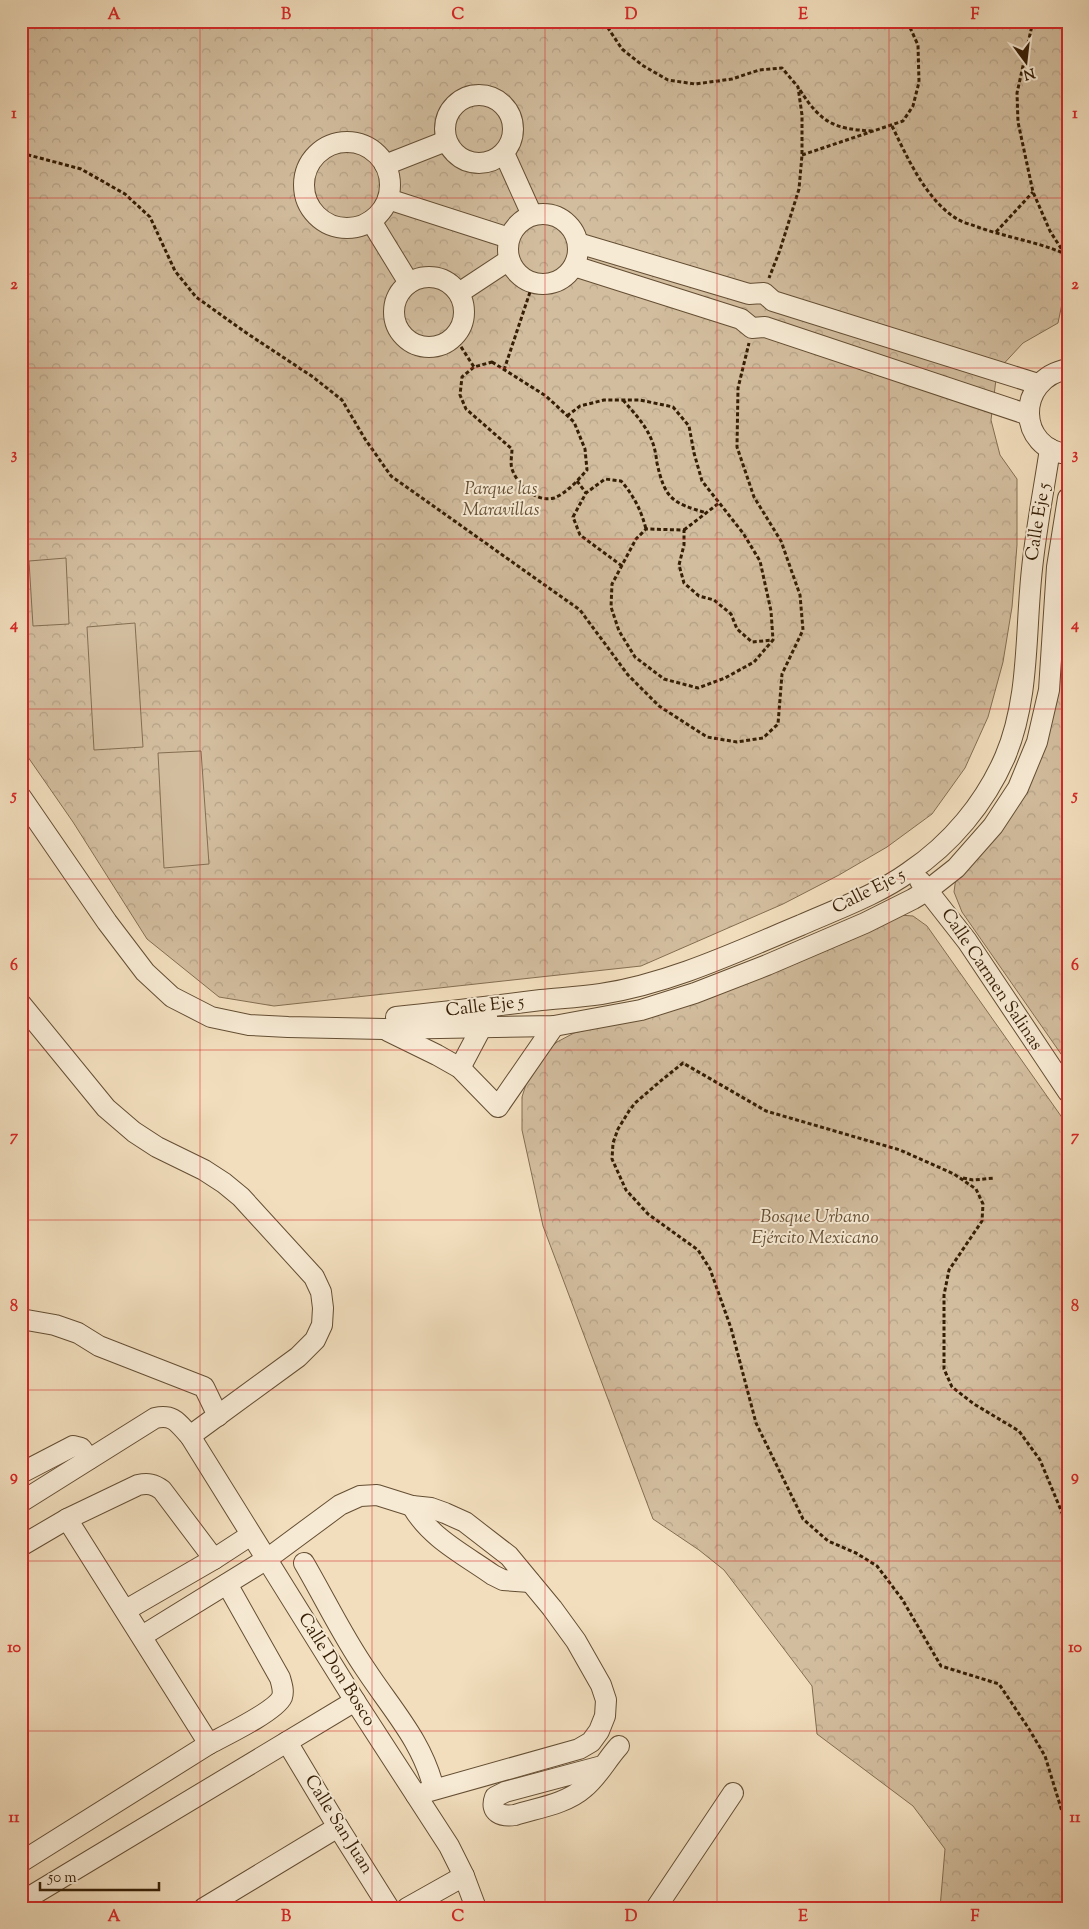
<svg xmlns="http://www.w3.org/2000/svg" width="1089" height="1929" font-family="'Sorts Mill Goudy',serif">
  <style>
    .park { fill: url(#park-crowns); stroke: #846e52 }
    .garden { fill: #d2bd9e; stroke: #846e52 }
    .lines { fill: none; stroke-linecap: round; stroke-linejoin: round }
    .minor-casing { stroke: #644e33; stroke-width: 22 }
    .path { stroke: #351e05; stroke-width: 3; stroke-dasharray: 4 2.5; stroke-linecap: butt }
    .minor { stroke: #f7ead4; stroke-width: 20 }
    .grid { fill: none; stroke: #d62828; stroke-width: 1; stroke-opacity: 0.55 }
    .labels { text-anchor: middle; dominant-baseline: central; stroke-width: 4; stroke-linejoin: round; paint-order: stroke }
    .park-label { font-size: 18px; font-style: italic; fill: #644e33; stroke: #f7ead4 }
    .street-label { font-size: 18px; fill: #351e05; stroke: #f7ead4 }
    .neatline { fill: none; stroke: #d62828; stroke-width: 2 }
    .grid-label { font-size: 16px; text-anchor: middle; font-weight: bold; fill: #d62828 }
  </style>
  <defs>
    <pattern id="park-crowns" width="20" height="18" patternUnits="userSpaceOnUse" patternTransform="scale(1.25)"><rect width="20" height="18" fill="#d2bd9e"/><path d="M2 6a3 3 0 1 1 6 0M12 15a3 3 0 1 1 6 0" fill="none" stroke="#b5a287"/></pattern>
  </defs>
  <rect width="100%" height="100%" fill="#f2debd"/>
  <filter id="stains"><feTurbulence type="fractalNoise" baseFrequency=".004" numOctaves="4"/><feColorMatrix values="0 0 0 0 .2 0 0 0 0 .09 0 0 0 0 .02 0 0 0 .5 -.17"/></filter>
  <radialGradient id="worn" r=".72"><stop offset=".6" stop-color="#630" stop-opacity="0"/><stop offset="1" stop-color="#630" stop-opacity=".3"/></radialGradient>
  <g class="park">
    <path d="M21 21H1068V275L1058 323 1023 343 997 371 991 420 1000 455 1017 479V545L1012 607 1003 662 988 717 965 768 932 814 887 847 839 875 783 904 641 966 274 1006 219 997 147 939 73 822 21 747Z"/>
    <path d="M1057 613 1068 616V1064L962 912 954 892 956 877 1022 786Z"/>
    <path d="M899 915 913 916 927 926 1068 1126V1908H940L945 1849 913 1806 817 1734 812 1686 724 1570 699 1550 653 1519 543 1226 522 1130V1097L527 1081 545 1052 557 1042 574 1033 606 1025Z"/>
  </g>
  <g class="garden">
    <path d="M66 558 69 624 33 626 29 561Z"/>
    <path d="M135 623 143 747 94 750 87 627Z"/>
    <path d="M201 751 209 864 164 868 158 753Z"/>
  </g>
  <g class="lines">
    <defs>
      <g id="minor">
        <circle cx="479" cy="129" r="34"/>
        <circle cx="347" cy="185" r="43"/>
        <path d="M504 153 532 215"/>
        <path d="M385 165 446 141"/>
        <path d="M388 199 509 238"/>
        <circle cx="543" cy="249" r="35"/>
        <path d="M371 221 409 283"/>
        <path d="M578 243 749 294 764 293 773 301 1038 384"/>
        <path d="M574 266 741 319 752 328 765 327 1029 415"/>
        <circle cx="429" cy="312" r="35"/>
        <path d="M459 293 509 260"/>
        <path d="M1068 369C1014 379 1018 450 1068 454"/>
        <path d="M21 797 107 922 145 972 172 997 211 1017 249 1025 288 1027 384 1029 554 1026 641 1010 695 993 767 965 865 923 913 899 928 890 956 868 993 826 1018 788 1037 742 1049 690 1057 567 1068 498"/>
        <path d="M920 881 967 941 1068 1092"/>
        <path d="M21 1004 106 1108 134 1132 157 1147 204 1170 224 1183 241 1197 314 1277 321 1292 323 1308 322 1325 315 1340 298 1357 190 1436"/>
        <path d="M396 1017C444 1012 493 1006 541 1000 561 998 581 997 601 994 671 983 736 952 801 925 837 909 877 895 909 872 951 844 985 803 1005 757 1030 698 1025 632 1032 569 1036 529 1044 489 1050 449"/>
        <path d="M388 1031 437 1055 460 1068 498 1107 554 1026"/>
        <path d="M460 1068 487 1017"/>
        <path d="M21 1319 55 1325 78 1333 99 1346 204 1387 218 1416"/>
        <path d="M21 1473 73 1446 81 1448 89 1459"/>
        <path d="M21 1502 155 1418C174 1414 178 1423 190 1436L355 1701 449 1846 464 1876 476 1908"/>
        <path d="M412 1506C430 1538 465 1555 493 1575L503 1580 530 1582"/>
        <path d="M67 1519 209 1744C224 1736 276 1711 282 1697 284 1691 282 1685 280 1678L227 1584"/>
        <path d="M21 1546 67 1519 138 1485C148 1483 154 1484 162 1490L214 1559"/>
        <path d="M304 1563C325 1599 343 1637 366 1670 393 1711 422 1741 434 1789"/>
        <path d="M126 1610 214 1559 251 1535"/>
        <path d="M142 1636 267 1559 340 1505 360 1496 377 1495 412 1506 431 1508 445 1513 465 1522 509 1556 552 1608 576 1641 601 1685 606 1700 605 1716 599 1731 591 1742 579 1749 416 1795"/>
        <path d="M287 1742 338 1827 389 1908"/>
        <path d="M602 1766 505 1792 495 1797C489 1813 502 1817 515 1815 537 1808 566 1804 584 1788 598 1777 607 1759 619 1746"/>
        <path d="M21 1862 209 1744"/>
        <path d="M21 1902 355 1701"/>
        <path d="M204 1908 338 1827"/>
        <path d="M407 1908 464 1876"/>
        <path d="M656 1908 733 1793"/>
      </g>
    </defs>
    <use href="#minor" class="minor-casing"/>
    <g class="path">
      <path d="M606 21 608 28 622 49 642 65 668 80 695 84 732 79 759 70 782 68 798 87 802 115V155L799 189 780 250 769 278"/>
      <path d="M1033 21 1017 93 1018 122 1033 192 1050 231 1064 253"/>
      <path d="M800 90C821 123 834 129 872 131"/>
      <path d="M892 126C907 157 926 200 957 219 962 222 969 224 975 226 1004 237 1035 241 1063 253"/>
      <path d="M21 153 81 169 125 194 150 217 175 271 196 297 245 332 313 377 342 400 365 439 391 476 580 610 628 675 659 706 707 737 737 742 763 738 778 724 782 674 803 630 800 595 781 541 754 497 737 447 738 388 749 343"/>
      <path d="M802 155 903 121 913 106 919 82 918 45 907 21"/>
      <path d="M996 232 1033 192"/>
      <path d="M454 336 474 367"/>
      <path d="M492 362 546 396 574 422 585 449 587 470C578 480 567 493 554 498 536 503 517 484 512 469 510 463 512 455 512 449L466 409 460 395 462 377 474 367Z"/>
      <path d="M504 370 533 283"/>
      <path d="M623 400C634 413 646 425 652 441 655 448 656 456 657 463 665 499 672 503 707 513"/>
      <path d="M567 416 580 406 604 400H640L673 407 689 426 694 453 702 481 743 533 760 561 771 611 773 640 754 662 725 678 698 688 664 679 635 657 619 631 611 607 612 584 636 539 646 529 684 530V545L679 565 684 583 699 596 714 600 731 614 737 629 752 642 773 640"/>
      <path d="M577 481 586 493"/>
      <path d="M684 530 719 503"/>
      <path d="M622 566 580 535 573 517 586 493 605 479 621 481C634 496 641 510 646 529"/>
      <path d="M963 1178 973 1180 995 1178"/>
      <path d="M1068 1527 1040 1460 1019 1431 974 1404 952 1387 944 1369V1295L949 1270 982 1221 983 1204 976 1189 954 1174 900 1150 766 1111 683 1063 663 1079 635 1103 629 1111 618 1129 613 1143 612 1159 626 1190 648 1214 698 1250 710 1269 731 1328 756 1423 803 1519 828 1541 856 1553 877 1566 902 1599 941 1666 999 1684 1029 1729 1045 1756 1068 1831"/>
    </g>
    <use href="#minor" class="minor"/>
  </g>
  <path class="grid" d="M200 21V1908M372 21V1908M545 21V1908M717 21V1908M889 21V1908M21 198H1068M21 368H1068M21 539H1068M21 709H1068M21 879H1068M21 1050H1068M21 1220H1068M21 1390H1068M21 1561H1068M21 1731H1068"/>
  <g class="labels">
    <g class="park-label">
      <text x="501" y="490">Parque las<tspan x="501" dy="21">Maravillas</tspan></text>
      <text x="815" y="1218">Bosque Urbano<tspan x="815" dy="21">Ejército Mexicano</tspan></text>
    </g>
    <g class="street-label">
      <text transform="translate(1039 522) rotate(-81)">Calle Eje 5</text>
      <text transform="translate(869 892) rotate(-27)">Calle Eje 5</text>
      <text transform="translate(991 980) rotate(56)">Calle Carmen Salinas</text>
      <text transform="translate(485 1007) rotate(-7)">Calle Eje 5</text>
      <text transform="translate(336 1670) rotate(58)">Calle Don Bosco</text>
      <text transform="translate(338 1825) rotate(58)">Calle San Juan</text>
    </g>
  </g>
  <rect width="1089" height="1929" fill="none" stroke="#f2debd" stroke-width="55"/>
  <g transform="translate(1026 62) rotate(165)" stroke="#f7ead4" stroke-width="4" paint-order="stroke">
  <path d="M0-4L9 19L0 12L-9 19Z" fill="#351e05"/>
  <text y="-8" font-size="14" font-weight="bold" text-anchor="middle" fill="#351e05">N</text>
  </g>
  <path d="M40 1882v8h119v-8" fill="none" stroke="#351e05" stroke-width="2.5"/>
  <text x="48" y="1882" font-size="15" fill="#351e05" stroke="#f7ead4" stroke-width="4" paint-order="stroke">50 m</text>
  <rect x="28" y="28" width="1034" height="1874" class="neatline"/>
  <g class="grid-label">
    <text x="114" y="19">A</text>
    <text x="286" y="19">B</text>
    <text x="458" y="19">C</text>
    <text x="631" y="19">D</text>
    <text x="803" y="19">E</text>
    <text x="975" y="19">F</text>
    <text x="14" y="118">1</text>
    <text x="1075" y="118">1</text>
    <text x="14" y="289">2</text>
    <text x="1075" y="289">2</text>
    <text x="14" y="459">3</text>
    <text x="1075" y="459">3</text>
    <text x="14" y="629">4</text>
    <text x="1075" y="629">4</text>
    <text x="14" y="800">5</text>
    <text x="1075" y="800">5</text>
    <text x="14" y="970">6</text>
    <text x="1075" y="970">6</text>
    <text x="14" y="1141">7</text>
    <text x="1075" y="1141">7</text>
    <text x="14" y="1311">8</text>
    <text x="1075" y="1311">8</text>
    <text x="14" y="1481">9</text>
    <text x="1075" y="1481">9</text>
    <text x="14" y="1652">10</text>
    <text x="1075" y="1652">10</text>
    <text x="14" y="1822">11</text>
    <text x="1075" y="1822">11</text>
    <text x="114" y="1921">A</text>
    <text x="286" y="1921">B</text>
    <text x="458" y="1921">C</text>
    <text x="631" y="1921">D</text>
    <text x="803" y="1921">E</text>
    <text x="975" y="1921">F</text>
  </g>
  <rect width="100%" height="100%" filter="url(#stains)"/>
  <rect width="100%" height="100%" fill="url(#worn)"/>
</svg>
